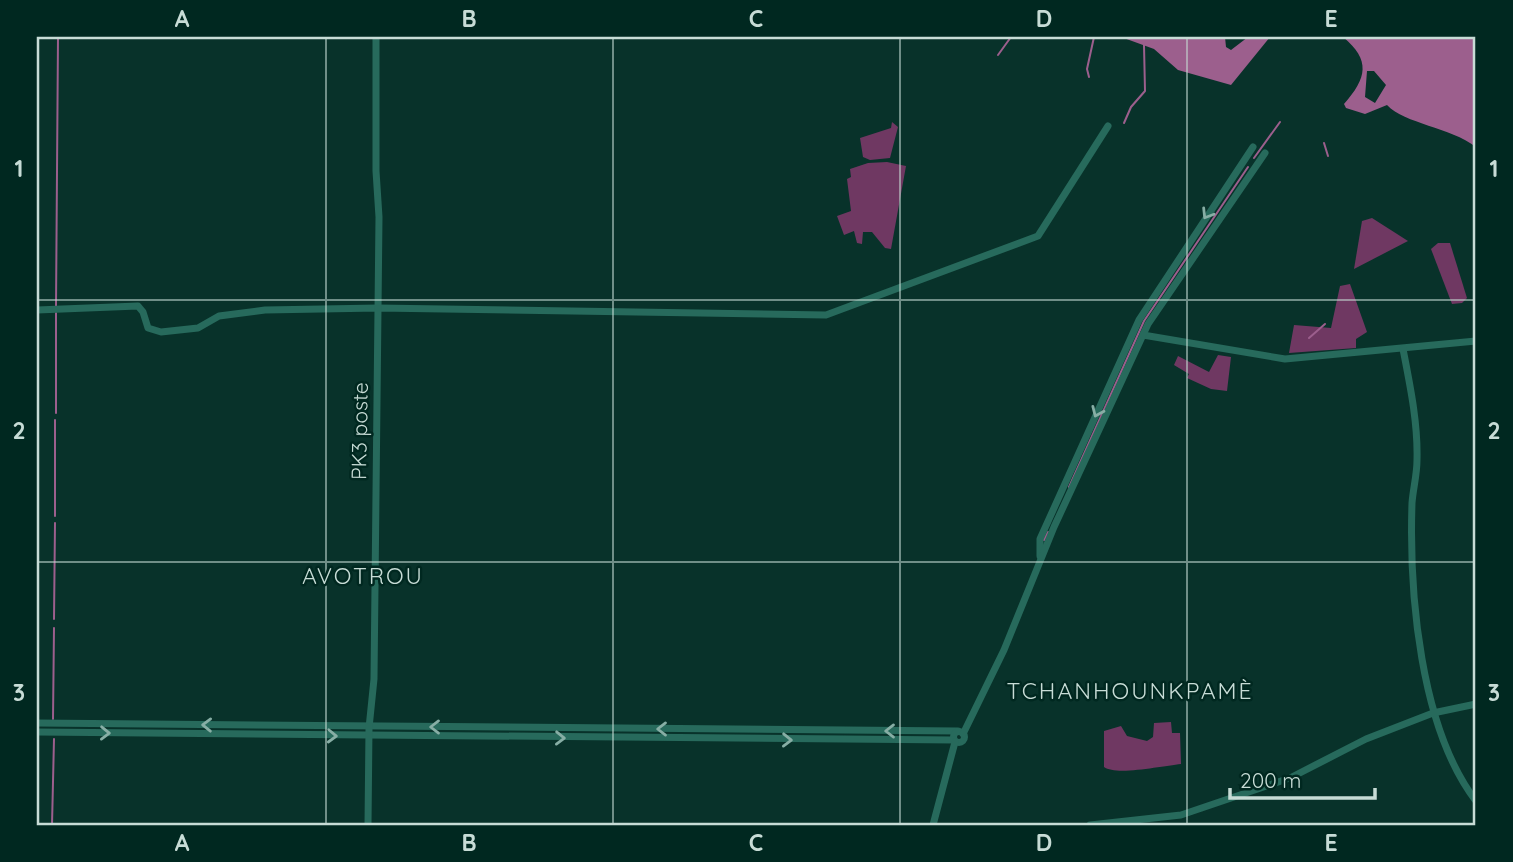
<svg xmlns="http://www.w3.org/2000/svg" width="1513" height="862" font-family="Quicksand,sans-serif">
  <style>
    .green { fill: #6f3862 }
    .water { fill: #9c5f8d; fill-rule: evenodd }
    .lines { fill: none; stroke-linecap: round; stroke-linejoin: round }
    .stream { stroke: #9c5f8d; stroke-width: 2 }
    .minor { stroke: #276a5c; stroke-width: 7 }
    .oneway { stroke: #87aea5 }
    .grid { fill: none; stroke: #c7dcd6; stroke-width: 2; stroke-opacity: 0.55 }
    .labels { text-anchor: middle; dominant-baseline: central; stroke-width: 5; stroke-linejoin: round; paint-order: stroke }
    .street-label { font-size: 21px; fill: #c7dcd6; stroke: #002820 }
    .neighbourhood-label { font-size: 23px; letter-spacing: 2px; fill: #c7dcd6; stroke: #002820 }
    .neatline { fill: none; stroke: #c7dcd6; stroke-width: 2.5 }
    .grid-label { font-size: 23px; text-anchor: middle; font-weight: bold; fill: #c7dcd6 }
  </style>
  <rect width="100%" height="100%" fill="#08322a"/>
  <g class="green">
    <path d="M892 122 898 127 890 158 870 160 863 157 860 138 891 128Z"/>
    <path d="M887 162 906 166 891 249 885 248 872 232H863L862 244 857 243 854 231 844 235 837 216 851 211 847 179 851 177 850 169 868 163Z"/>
    <path d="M1372 218 1408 241 1354 269 1362 221Z"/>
    <path d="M1438 243H1450L1467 298 1462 303 1452 304 1431 249Z"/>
    <path d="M1350 284 1367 332 1356 339V348L1289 353 1294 325 1331 328 1340 286Z"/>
    <path d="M1218 355 1231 357 1227 391 1211 389 1187 378 1189 374 1174 365 1178 356 1209 372Z"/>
    <path d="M1171 722 1172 733H1180L1181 764C1162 766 1116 776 1104 767V731L1121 726 1127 736 1147 741 1153 737 1154 723Z"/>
  </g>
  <g class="water">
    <path d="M1121 37H1225L1226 47 1231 50 1248 37H1270L1231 85 1178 70 1154 49Z"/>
    <path d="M1343 37H1476V147C1450 127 1405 124 1387 105L1365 114 1346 108 1344 104C1367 78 1371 60 1343 37ZM1367 71H1374L1386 85 1375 103 1365 97Z"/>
  </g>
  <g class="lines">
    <g class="stream">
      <path d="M998 55 1011 37"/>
      <path d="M1089 77 1087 69 1094 37"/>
      <path d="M1124 123 1131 107 1145 91 1144 45"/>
      <path d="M1324 143 1328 156"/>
      <path d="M1254 158 1280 122"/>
      <path d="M56 307 58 37"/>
      <path d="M1309 338 1325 324"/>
      <path d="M56 413V313"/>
      <path d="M1069 487 1144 321 1248 167"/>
      <path d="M55 516V420"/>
      <path d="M1044 540 1048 532"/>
      <path d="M54 619 55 523"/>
      <path d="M53 719 54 628"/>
      <path d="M52 825 54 739"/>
    </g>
    <g class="minor">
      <path d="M37 310 138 306 143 312 148 328 161 332 198 328 219 316 265 310 378 308 826 315 1038 236 1108 126"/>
      <path d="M1143 335 1285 359 1476 341"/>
      <path d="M1403 349C1410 385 1418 423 1417 460 1417 475 1413 489 1412 503 1409 593 1420 728 1476 801"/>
      <path d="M1040 556V539L1139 320 1253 147"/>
      <path d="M37 723 958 731"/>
      <circle cx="959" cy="737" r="5.5"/>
      <path d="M37 732 954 740"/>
      <path d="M963 734 1004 650 1054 527 1148 324 1265 153"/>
      <path d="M368 825 369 728 374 679 379 217 376 171V37"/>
      <path d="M933 825 955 742"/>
      <path d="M1090 825 1181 815 1290 778 1366 739 1433 713 1476 704"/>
    </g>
  </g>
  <defs><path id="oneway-chevron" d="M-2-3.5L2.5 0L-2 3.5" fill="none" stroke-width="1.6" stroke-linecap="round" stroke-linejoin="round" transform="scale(1.75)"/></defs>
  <g class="oneway">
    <use href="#oneway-chevron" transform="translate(1207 214) rotate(122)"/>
    <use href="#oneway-chevron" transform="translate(1097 412) rotate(114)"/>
    <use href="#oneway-chevron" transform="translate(207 725) rotate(-179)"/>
    <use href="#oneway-chevron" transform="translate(435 727) rotate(-180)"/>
    <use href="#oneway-chevron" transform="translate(662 729) rotate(-180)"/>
    <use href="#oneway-chevron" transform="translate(890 731) rotate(-180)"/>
    <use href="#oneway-chevron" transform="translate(105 733) rotate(1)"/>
    <use href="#oneway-chevron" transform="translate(332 736) rotate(2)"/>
    <use href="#oneway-chevron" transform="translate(560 738) rotate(1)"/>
    <use href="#oneway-chevron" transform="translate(787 740) rotate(1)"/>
  </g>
  <path class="grid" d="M326 37V825M613 37V825M900 37V825M1187 37V825M37 300H1476M37 562H1476"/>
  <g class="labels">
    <g class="street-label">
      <text transform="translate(359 431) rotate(-89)">PK3 poste</text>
    </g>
    <g class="neighbourhood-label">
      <text x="363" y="575">AVOTROU</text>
      <text x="1130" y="690">TCHANHOUNKPAMÈ</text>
    </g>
  </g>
  <rect width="1513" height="862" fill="none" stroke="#002820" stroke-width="77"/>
  <path d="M1230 788v10h145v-10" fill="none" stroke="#c7dcd6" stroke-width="3.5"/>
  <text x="1240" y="788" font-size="21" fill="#c7dcd6" stroke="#002820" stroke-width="5" paint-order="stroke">200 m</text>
  <rect x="38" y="38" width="1436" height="786" class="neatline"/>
  <g class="grid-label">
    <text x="182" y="27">A</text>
    <text x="469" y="27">B</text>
    <text x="756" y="27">C</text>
    <text x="1044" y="27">D</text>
    <text x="1331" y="27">E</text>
    <text x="19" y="177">1</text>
    <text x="1494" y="177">1</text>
    <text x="19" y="439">2</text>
    <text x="1494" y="439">2</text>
    <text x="19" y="701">3</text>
    <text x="1494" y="701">3</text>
    <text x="182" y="851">A</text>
    <text x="469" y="851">B</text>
    <text x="756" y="851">C</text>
    <text x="1044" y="851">D</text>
    <text x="1331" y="851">E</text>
  </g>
</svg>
